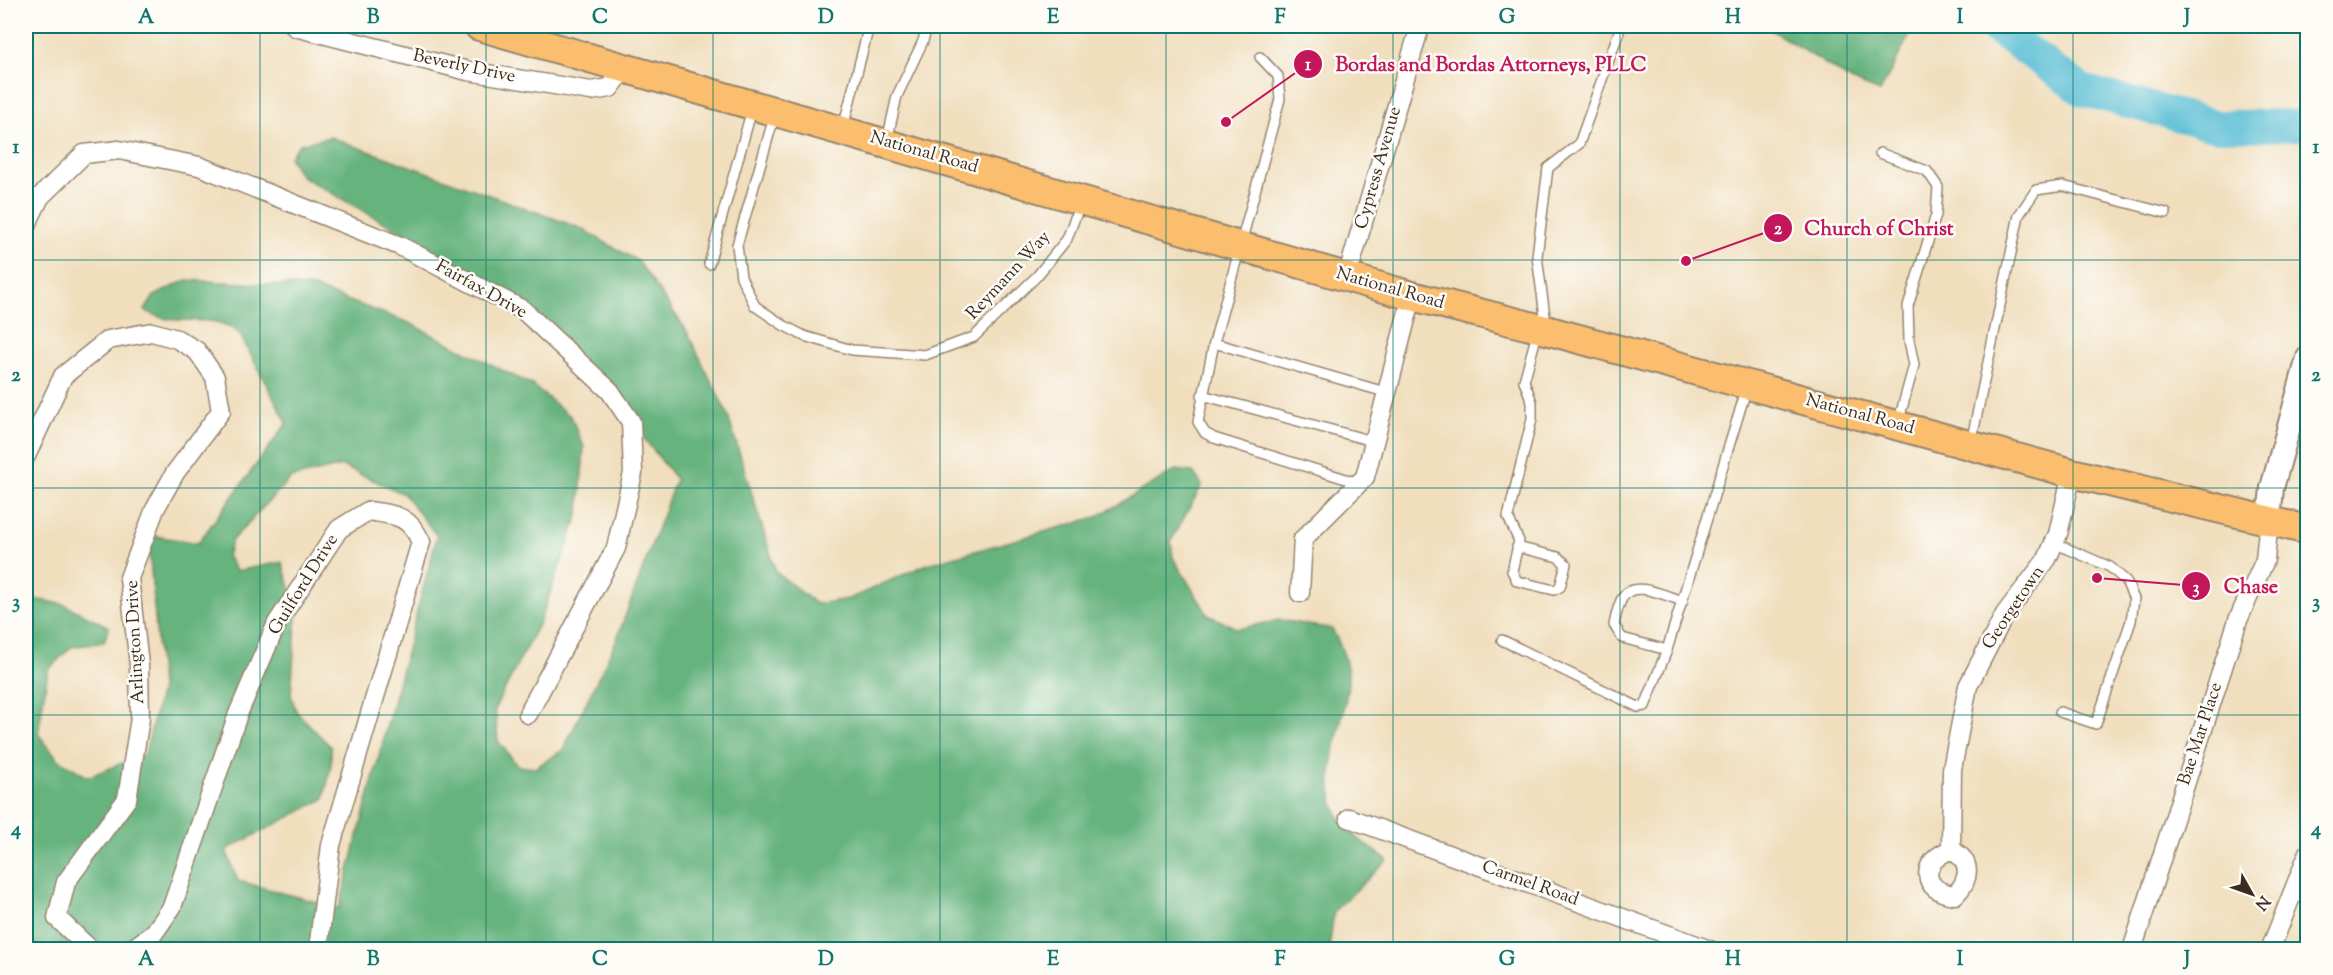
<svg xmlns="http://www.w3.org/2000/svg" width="2333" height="975" font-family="'Sorts Mill Goudy',serif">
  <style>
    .built { fill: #f3cfe0 }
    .forest { fill: #66b37e; stroke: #506e4e; stroke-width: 1.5; fill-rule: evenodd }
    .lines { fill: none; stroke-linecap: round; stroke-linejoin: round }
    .river { stroke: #57bdd4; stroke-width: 32 }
    .service-casing { stroke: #96846e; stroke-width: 12 }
    .minor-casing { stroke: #96846e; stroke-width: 21 }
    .tertiary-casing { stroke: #96846e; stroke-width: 26 }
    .primary-casing { stroke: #96846e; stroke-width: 32 }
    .service { stroke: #fff; stroke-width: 9 }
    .minor { stroke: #fff; stroke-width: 18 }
    .tertiary { stroke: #fff; stroke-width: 22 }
    .primary { stroke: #fabe6e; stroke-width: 28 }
    .grid { fill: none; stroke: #0f766e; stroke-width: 1.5; stroke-opacity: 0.55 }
    .labels { text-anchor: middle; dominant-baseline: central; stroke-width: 5; stroke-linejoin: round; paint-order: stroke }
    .street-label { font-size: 18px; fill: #3b2a1e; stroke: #fdfcf7 }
    .leader { fill: none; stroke: #c2185b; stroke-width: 2 }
    .callout-dot { fill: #c2185b; stroke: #fdfcf7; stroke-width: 2 }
    .mark-label { font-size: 18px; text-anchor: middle; font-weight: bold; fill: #fff }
    .callout-label { font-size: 20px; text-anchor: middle; font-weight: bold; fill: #c2185b; stroke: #fdfcf7; stroke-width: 5; stroke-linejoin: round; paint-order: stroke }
    .neatline { fill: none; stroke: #0f766e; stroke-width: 2 }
    .grid-label { font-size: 20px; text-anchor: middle; font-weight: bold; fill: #0f766e }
  </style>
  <rect width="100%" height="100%" fill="#fdfcf7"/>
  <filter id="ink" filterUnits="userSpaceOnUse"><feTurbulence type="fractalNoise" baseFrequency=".0167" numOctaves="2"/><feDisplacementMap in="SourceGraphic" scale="12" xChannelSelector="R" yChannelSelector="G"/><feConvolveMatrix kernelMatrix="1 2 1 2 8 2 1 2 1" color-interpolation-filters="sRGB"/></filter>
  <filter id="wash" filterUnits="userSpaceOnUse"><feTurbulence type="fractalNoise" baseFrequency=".008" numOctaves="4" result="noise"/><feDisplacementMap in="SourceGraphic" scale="24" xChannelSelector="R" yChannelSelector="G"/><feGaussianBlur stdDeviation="1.35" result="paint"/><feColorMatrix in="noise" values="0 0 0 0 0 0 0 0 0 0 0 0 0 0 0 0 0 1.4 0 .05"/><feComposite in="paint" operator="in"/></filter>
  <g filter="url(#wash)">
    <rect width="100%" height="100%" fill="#f0debd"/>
    <path class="built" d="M2220 26H2307V38Z"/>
    <g class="forest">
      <path d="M1765 26H1914L1880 92 1853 81Z"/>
      <path d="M330 137 580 228 638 261 686 330 727 413 776 572 816 604 849 599 925 565 1097 517 1176 470 1193 472 1202 485 1171 541 1173 558 1208 615 1238 629 1279 620 1332 629C1341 645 1349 664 1348 682 1345 729 1313 780 1344 825 1354 839 1375 850 1388 860L1334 911 1329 949 76 950 71 945H55L53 949H26V598L63 604 109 627 104 642 71 647 48 670 38 734 59 760 88 777 145 754 161 689 148 535 198 543 287 423 239 333C210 309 176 331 145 310L154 296 186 280 311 287 407 322 532 385 571 417 584 447 579 513 540 621 495 708 498 741 518 766 535 768 563 750 616 641 676 479 577 353 526 302 301 176 289 157 300 144ZM342 466 404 494 437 536 339 908 238 881 226 850 324 799 331 765V747L296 711 291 695 297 610 282 562 236 571 227 556 232 540 291 478Z"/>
    </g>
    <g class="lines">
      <path class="river" d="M1993 26 2082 90 2217 126 2308 125"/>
    </g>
  </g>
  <g filter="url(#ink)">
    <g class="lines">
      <defs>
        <g id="service">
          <path d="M1260 57 1278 76 1280 99 1214 343 1198 422 1205 433 1214 438 1359 483"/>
          <path d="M775 114 737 245 741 277 755 306 783 325 804 336 852 350 925 355 974 337 1037 276 1067 239 1080 204"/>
          <path d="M843 128 869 26"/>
          <path d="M887 141 897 96 923 41 927 26"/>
          <path d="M1880 153 1927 171 1938 187 1936 215 1908 306 1909 340 1914 365 1898 423"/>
          <path d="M709 264 752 109"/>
          <path d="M1546 324 1537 256 1548 168 1579 144 1621 26"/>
          <path d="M1214 343 1385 392"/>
          <path d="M1202 395 1365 439 1375 436"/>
          <path d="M1971 443 2019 215 2036 190 2063 186 2166 213"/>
          <path d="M2054 543 2110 567 2126 581 2134 599 2131 621 2096 724 2060 712"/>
          <path d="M1517 547 1558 557 1566 564 1560 587 1554 590 1517 581 1512 571 1519 541 1508 517 1532 419V402L1524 381 1538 330"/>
          <path d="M1502 640 1638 707 1645 706 1667 650 1747 387"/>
          <path d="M1667 650 1622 638 1614 625C1616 616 1618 604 1623 597 1634 579 1667 597 1683 601"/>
        </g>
        <g id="minor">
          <path d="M295 27 468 71 591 91 610 88 626 67"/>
          <path d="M26 226 40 197 84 154 119 150 199 166 400 246 523 310 610 391 631 422 633 473 616 548 528 714"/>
          <path d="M1347 277 1420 26"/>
          <path d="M26 456 63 376 108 340 152 332 177 339 197 351 215 377 221 411 175 473 155 509 129 578 139 665 140 718 127 799 66 882 57 918 91 950"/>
          <path d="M1300 593 1303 539 1365 477 1412 296"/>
          <path d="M1349 818 1710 950"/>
          <path d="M1951 850C1920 860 1920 892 1955 895 1970 880 1973 861 1951 850L1952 769 1968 686 2005 614 2047 559 2058 534 2072 473"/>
          <path d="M131 950 154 933 172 907 238 714 277 623 339 529 368 511C396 515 409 515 421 542L331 845 318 950"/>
          <path d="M2132 950 2238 620 2265 560 2269 519"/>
          <path d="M2270 950 2308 854"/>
        </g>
        <path id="tertiary" d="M2269 519 2272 488 2308 358"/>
        <path id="primary" d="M479 26 1412 296 1546 330 2072 473 2308 530"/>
      </defs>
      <use href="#service" class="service-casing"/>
      <use href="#minor" class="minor-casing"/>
      <use href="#tertiary" class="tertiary-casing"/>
      <use href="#primary" class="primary-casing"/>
      <use href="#service" class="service"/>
      <use href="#minor" class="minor"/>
      <use href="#tertiary" class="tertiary"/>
      <use href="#primary" class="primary"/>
    </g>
  </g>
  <path class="grid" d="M260 26V950M486 26V950M713 26V950M940 26V950M1166 26V950M1393 26V950M1620 26V950M1847 26V950M2073 26V950M26 260H2308M26 488H2308M26 715H2308"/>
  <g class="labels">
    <g class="street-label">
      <text transform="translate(464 67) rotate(12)">Beverly Drive</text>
      <text transform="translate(924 153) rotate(16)">National Road</text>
      <text transform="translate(1379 168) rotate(-74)">Cypress Avenue</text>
      <text transform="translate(1009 276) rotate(-47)">Reymann Way</text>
      <text transform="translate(1390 289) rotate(16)">National Road</text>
      <text transform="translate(481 290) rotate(29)">Fairfax Drive</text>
      <text transform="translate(1860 415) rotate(15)">National Road</text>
      <text transform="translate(304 585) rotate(-58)">Guilford Drive</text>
      <text transform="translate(2014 608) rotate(-56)">Georgetown</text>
      <text transform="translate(136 642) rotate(-93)">Arlington Drive</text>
      <text transform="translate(2201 734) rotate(-72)">Bae Mar Place</text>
      <text transform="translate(1530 884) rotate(20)">Carmel Road</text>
    </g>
  </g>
  <path class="leader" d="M1226 122L1308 64M1686 261L1778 228M2097 578L2196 586"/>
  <g class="callout-dot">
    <circle cx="1226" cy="122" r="6"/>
    <circle cx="1686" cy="261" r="6"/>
    <circle cx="2097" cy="578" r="6"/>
    <circle cx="1308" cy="64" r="15"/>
    <circle cx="1778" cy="228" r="15"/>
    <circle cx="2196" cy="586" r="15"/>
  </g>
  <g class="mark-label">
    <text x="1308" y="70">1</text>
    <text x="1778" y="234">2</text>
    <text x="2196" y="593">3</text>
  </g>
  <g class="callout-label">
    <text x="1491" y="71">Bordas and Bordas Attorneys, PLLC</text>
    <text x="1879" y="235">Church of Christ</text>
    <text x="2251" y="593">Chase</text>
  </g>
  <rect width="2333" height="975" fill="none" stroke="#fdfcf7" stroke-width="66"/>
  <g transform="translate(2252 894) rotate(130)" stroke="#fdfcf7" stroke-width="4.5" paint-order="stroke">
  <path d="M0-4.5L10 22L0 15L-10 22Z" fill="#3b2a1e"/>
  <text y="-9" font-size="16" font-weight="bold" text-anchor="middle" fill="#3b2a1e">N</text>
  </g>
  <rect x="33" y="33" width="2267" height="909" class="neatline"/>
  <g class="grid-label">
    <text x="146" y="23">A</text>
    <text x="373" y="23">B</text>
    <text x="600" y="23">C</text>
    <text x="826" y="23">D</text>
    <text x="1053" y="23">E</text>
    <text x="1280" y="23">F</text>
    <text x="1507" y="23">G</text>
    <text x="1733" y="23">H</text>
    <text x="1960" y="23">I</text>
    <text x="2187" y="23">J</text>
    <text x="16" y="153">1</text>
    <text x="2316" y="153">1</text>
    <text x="16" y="381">2</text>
    <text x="2316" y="381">2</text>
    <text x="16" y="608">3</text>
    <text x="2316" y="608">3</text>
    <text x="16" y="835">4</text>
    <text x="2316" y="835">4</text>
    <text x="146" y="965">A</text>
    <text x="373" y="965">B</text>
    <text x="600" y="965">C</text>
    <text x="826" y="965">D</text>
    <text x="1053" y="965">E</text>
    <text x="1280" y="965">F</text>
    <text x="1507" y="965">G</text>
    <text x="1733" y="965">H</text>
    <text x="1960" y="965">I</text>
    <text x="2187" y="965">J</text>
  </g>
</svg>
